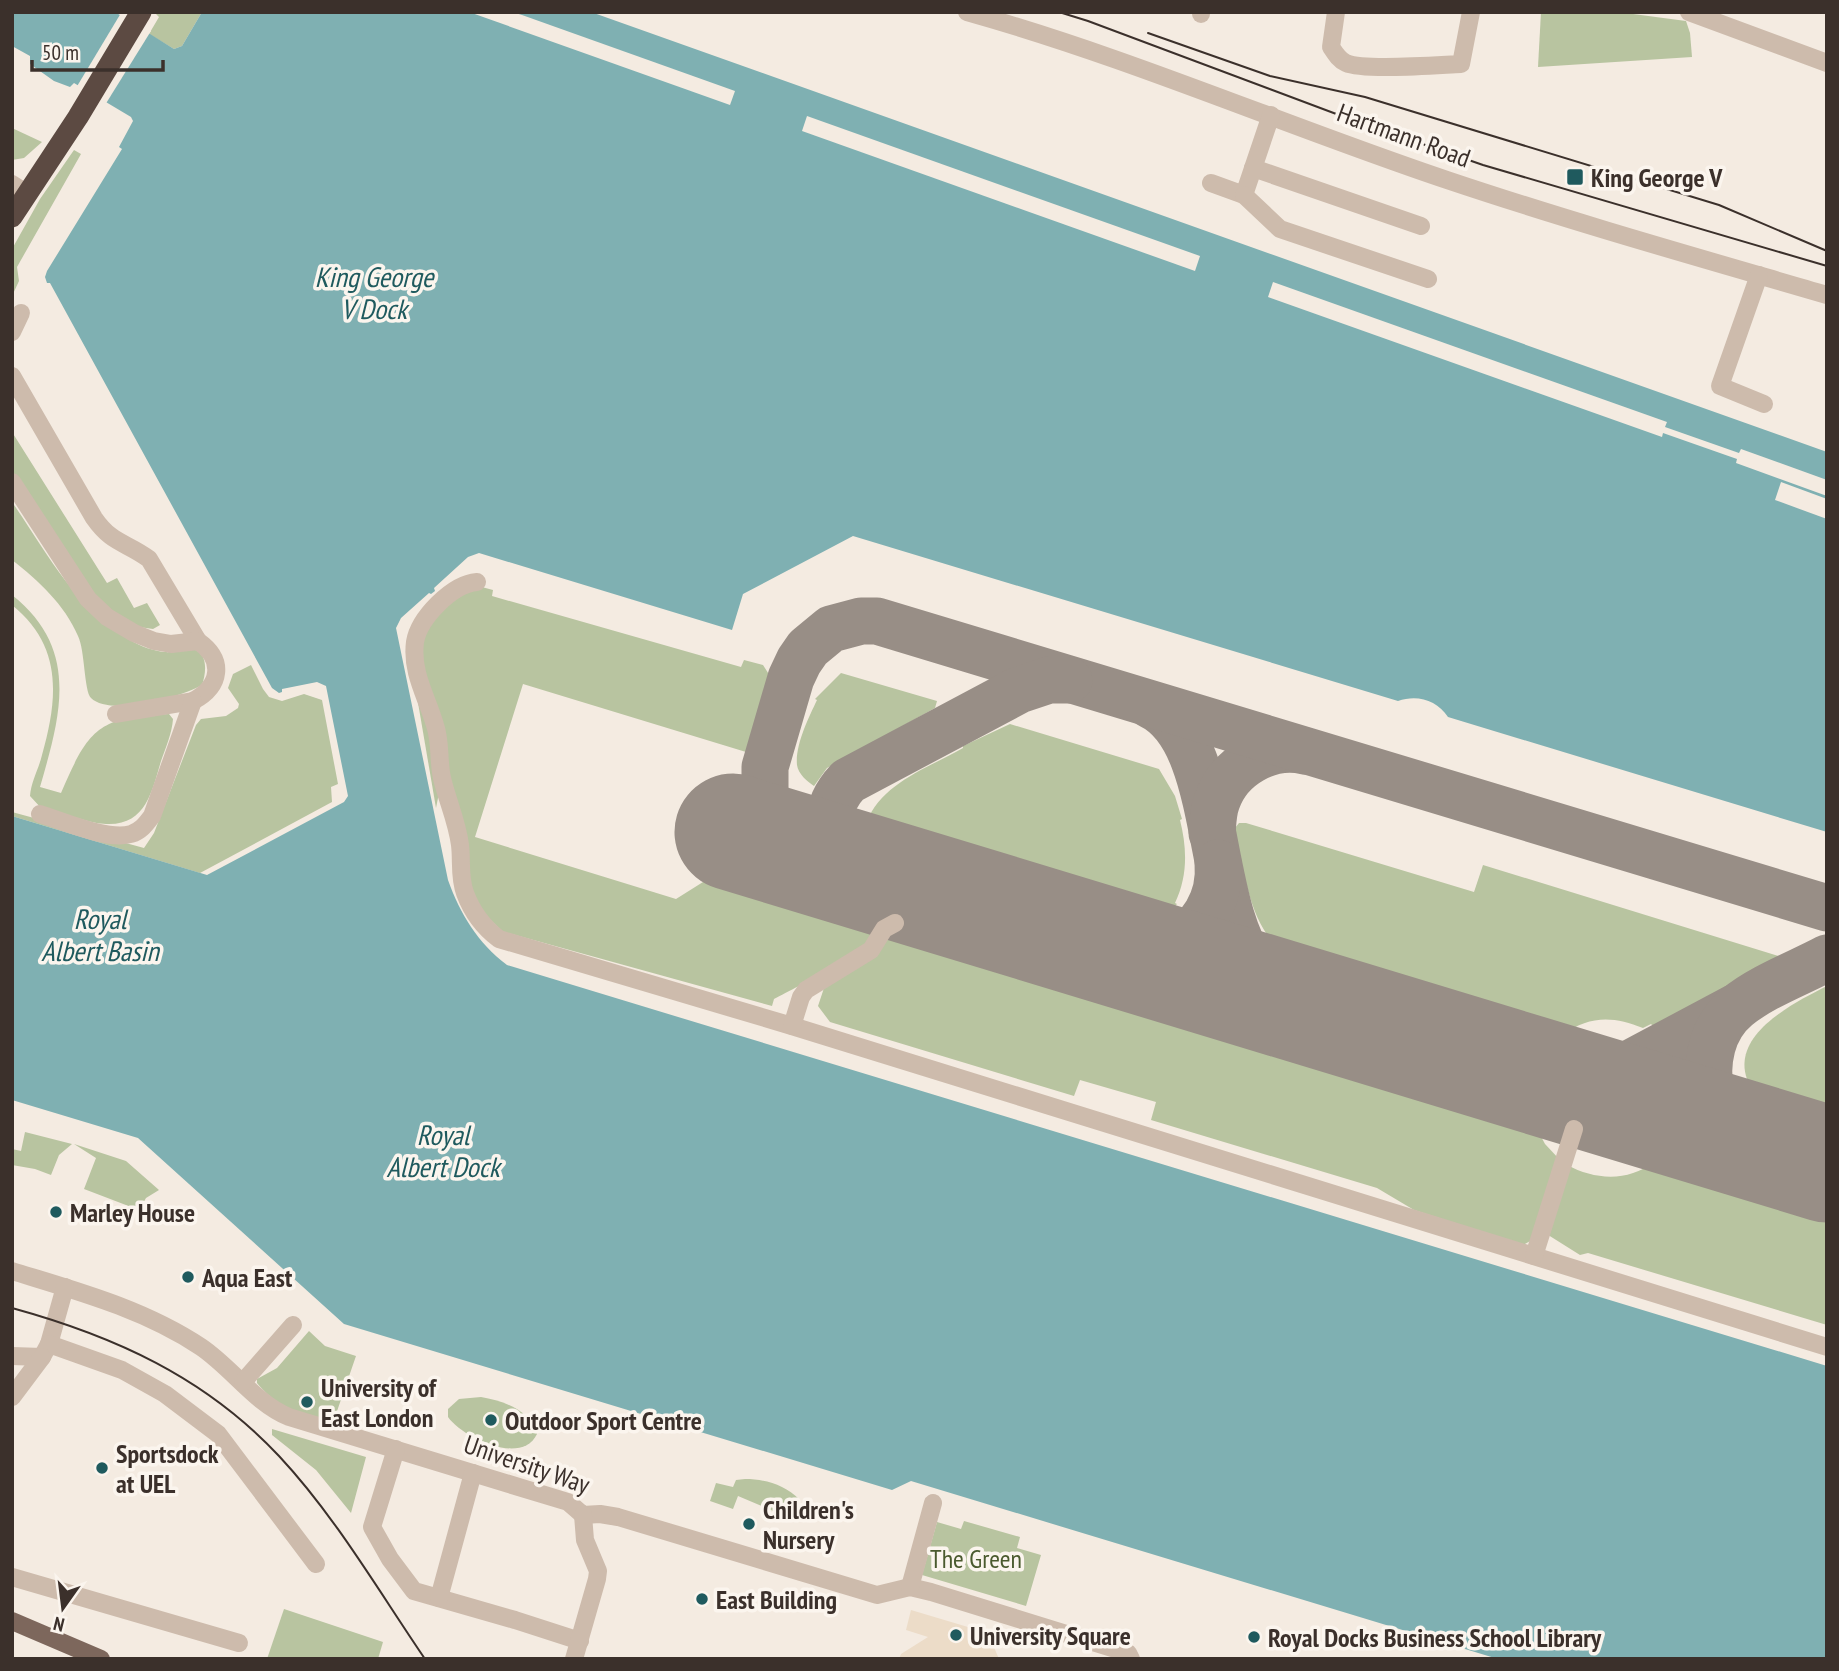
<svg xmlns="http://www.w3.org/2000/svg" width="1839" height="1671" font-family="'PT Sans Narrow',sans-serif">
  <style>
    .green { fill: #b8c4a0 }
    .plaza { fill: #ecdcc8 }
    .water { fill: #7fb0b2 }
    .pier { fill: #f4ebe1 }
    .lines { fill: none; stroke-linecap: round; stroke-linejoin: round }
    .taxiway { stroke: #988e86; stroke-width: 47 }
    .runway { stroke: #988e86; stroke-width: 117 }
    .minor { stroke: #cdbbac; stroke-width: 18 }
    .major { stroke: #7d675c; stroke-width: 18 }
    .highway { stroke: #5c4a42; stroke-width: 21 }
    .tram { stroke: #3b302b; stroke-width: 2 }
    .poi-dot { fill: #1f5a5e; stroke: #fbf5ee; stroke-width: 2.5 }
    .labels { text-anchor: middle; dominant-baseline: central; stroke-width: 7; stroke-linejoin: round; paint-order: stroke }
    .street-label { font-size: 26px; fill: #3b302b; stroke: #fbf5ee }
    .poi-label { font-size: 26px; font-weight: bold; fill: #3b302b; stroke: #fbf5ee; text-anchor: start }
    .park-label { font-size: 26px; fill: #4a5a2e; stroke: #fbf5ee }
    .water-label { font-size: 28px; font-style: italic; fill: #1f5a5e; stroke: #fbf5ee }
  </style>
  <rect width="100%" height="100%" fill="#f4ebe1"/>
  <g class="green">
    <path d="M158 12H202L182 46 174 49 149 34 159 17 156 14Z"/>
    <path d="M1541 12H1618L1686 21 1690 33 1692 57 1538 67Z"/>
    <path d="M12 128 42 142 24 158 12 160Z"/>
    <path d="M74 150 81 154 17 267 19 281 12 296V249L40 199Z"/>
    <path d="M12 432 107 583 117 578 134 608 147 603 160 625 153 629 132 626 97 600 12 474Z"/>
    <path d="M12 502C46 551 76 610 130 640 140 646 153 651 165 652 174 653 183 648 192 649 209 652 206 674 202 685 182 697 110 717 91 698 84 691 85 650 78 636 65 605 38 580 12 560Z"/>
    <path d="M478 586 493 590 492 596 741 667 744 660 763 665 770 676 746 752 523 684 475 837 676 899 711 877 878 927C868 954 800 985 774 999L772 1006 508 933 505 934 476 906 423 683 422 631 453 597Z"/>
    <path d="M12 595C80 649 61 714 40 787L61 793C88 731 97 716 169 714L173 719C172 733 166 747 161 761 152 791 146 826 106 824 84 823 63 811 42 809L30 796C31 782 39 768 42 755 58 698 63 646 12 605Z"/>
    <path d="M251 665 263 689 269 697 282 701 304 694 322 700 338 784 331 787 332 802 200 873 12 816V812L144 848 154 833 196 725 201 719 226 716 238 708 239 704 228 688 233 674Z"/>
    <path d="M841 673 937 701 935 708 827 768 814 786C808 782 798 774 797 765 795 745 809 717 817 700L815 699Z"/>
    <path d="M416 691 427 712 439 793 436 808Z"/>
    <path d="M1010 724 1159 769 1175 796 1182 819 1180 820C1187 848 1188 876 1175 903L1177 904 1168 913 867 822C881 783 930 767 963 748V746Z"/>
    <path d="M1239 823H1246L1474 892 1483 865 1782 957 1653 1026 1651 1024 1643 1028C1614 1016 1589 1015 1563 1035L1284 951C1251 931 1244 870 1235 835V828Z"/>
    <path d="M889 931 1535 1125 1545 1144 1560 1160 1532 1240 1523 1245 1414 1210 1377 1188 1151 1120 1156 1102 1080 1080 1074 1096 830 1022 818 1006 825 985Z"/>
    <path d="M1827 986V1116L1755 1094C1718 1042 1787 1006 1827 986Z"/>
    <path d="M25 1132 72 1144 59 1155 51 1175 35 1169 12 1165V1149L21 1151Z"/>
    <path d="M74 1144 126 1161 159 1190 146 1198 139 1210 84 1189 96 1158Z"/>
    <path d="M1654 1162 1827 1214V1325L1588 1253 1580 1255 1545 1233 1567 1165C1595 1180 1628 1182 1654 1162Z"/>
    <path d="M309 1331 325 1346 356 1356 335 1417C305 1422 276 1406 257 1383V1379L277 1368Z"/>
    <path d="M481 1397C504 1401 530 1410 537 1434 522 1466 463 1438 448 1417V1409L459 1399Z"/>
    <path d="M272 1429 366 1457 351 1513 316 1470 272 1435Z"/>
    <path d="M745 1479C765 1479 785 1485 799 1499L793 1502 794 1510 778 1513 738 1496 733 1509 710 1501 716 1483 733 1487 736 1480Z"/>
    <path d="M964 1521 1020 1537 1017 1548 1041 1555 1026 1606 922 1575 937 1522 961 1529Z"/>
    <path d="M284 1609 383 1642 378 1659H267Z"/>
  </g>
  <path class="plaza" d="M911 1610 988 1633 999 1659H899L901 1654 928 1637 906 1630Z"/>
  <path class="water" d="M12 12H115L174 49 182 46 202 12H591L1827 452V832L1448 717C1437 700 1417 694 1398 701L853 536 743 594 732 630 479 553 468 557 434 588 435 591 431 594 429 593 401 618 396 628 448 880C460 914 478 943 507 965L1827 1366V1659H1498L911 1481 892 1490 344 1324 138 1138 12 1100V816L207 875 344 802 348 796 326 686 317 682 282 689V692L279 693 272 688 50 283H47L45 277 47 271 122 149 119 147 133 121 131 117 74 83 70 87 54 81 30 64V56L12 46Z"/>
  <g class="pier">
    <path d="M469 12H512L522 15 735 91 730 105Z"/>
    <path d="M121 13 151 31 105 105 76 88Z"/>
    <path d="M807 116 1200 256 1195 271 802 131Z"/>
    <path d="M1273 282 1667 422 1665 427 1739 453 1741 449 1827 480V496L1736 463 1737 459 1663 433 1662 437 1268 297Z"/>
    <path d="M1781 482 1827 499V519L1775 500Z"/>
  </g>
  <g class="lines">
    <g class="taxiway">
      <path d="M1150 705C1225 740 1203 907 1258 971 1272 988 1292 997 1311 1008"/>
      <path d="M1212 833C1213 822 1213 811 1217 801 1229 766 1269 743 1305 751"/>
      <path d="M820 858 793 842 774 820 765 796V767L791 678 799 661 808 648 831 629 861 621H877L1827 908"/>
      <path d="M862 871C828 847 818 813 848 781L1019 690 1049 680H1069"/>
      <path d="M1119 949C1135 950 1152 951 1168 945 1202 933 1221 898 1218 863"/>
      <path d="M1545 1079C1571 1082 1590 1082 1614 1072L1736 1007"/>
      <path d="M1748 1140C1718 1112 1701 1090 1712 1047 1716 1032 1725 1017 1737 1007 1761 987 1799 973 1827 958"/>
    </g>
    <path class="runway" d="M733 832 1827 1164"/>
    <g class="minor">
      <path d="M967 12C1131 58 1286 126 1447 180 1572 222 1700 258 1827 295"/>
      <path d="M1336 12 1331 47C1335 53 1339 60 1346 63 1364 71 1438 65 1461 64L1471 12"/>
      <path d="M1689 12 1827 63"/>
      <path d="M1201 14V12"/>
      <path d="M1253 168 1421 226"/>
      <path d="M1211 183 1244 195 1271 115"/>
      <path d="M12 184 26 193"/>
      <path d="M1244 195 1280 229 1428 279"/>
      <path d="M1759 275 1720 386 1764 404"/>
      <path d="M12 332 21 313"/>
      <path d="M12 376 94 518C112 544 126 542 149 559L198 641"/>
      <path d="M12 482 88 599 107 617 134 633 154 641 171 644 198 641C225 660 221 686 193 701L116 714"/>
      <path d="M477 582C452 584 419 618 415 642 411 673 427 697 435 725 441 742 438 760 442 778 447 800 457 821 460 845 462 861 459 877 465 893 472 912 483 927 499 939L792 1026 1827 1347"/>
      <path d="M40 814C63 821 108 841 131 834 141 831 146 824 152 816L193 701"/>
      <path d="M792 1026 801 997 806 990 871 950 884 929 895 923"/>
      <path d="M1534 1256 1574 1129"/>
      <path d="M12 1271C77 1291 144 1309 201 1347 232 1368 255 1403 289 1417L568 1502 583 1515 600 1514 618 1517 877 1595 910 1587 931 1592 1128 1653 1131 1659"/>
      <path d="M49 1344 65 1287"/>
      <path d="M12 1356 42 1357 49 1344 122 1370 165 1394 218 1434 316 1564"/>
      <path d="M243 1382 293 1325"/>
      <path d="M12 1397 42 1357"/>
      <path d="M396 1449 372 1527 390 1559 414 1591 515 1620 580 1641"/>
      <path d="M12 1577 239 1643"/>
      <path d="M910 1587 933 1503"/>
      <path d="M439 1598 473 1473"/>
      <path d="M574 1659 597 1579 598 1571 585 1540 583 1515"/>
    </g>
    <path class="major" d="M12 1621 101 1659"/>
    <path class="highway" d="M12 217 78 117 141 12"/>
    <g class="tram">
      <path d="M1059 12 1088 21 1339 115 1483 165 1827 266"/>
      <path d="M1148 33 1270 76 1365 97 1719 205 1827 251"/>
      <path d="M12 1308C114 1336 205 1377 279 1456 335 1516 378 1590 425 1659"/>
    </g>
  </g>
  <g class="poi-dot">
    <rect x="1566" y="168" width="18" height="18" rx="3.5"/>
    <circle cx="56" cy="1212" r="7"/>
    <circle cx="188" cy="1277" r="7"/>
    <circle cx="307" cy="1402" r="7"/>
    <circle cx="491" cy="1420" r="7"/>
    <circle cx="102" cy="1468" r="7"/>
    <circle cx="749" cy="1524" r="7"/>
    <circle cx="702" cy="1599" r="7"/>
    <circle cx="956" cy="1635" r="7"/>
    <circle cx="1254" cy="1637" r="7"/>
  </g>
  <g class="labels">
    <g class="street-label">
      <text transform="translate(1404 135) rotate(20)">Hartmann Road</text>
      <text transform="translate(527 1464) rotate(19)">University Way</text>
    </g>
    <g class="poi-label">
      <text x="1591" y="177">King George V</text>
      <text x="70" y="1212">Marley House</text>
      <text x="202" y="1277">Aqua East</text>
      <text x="321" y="1387">University of<tspan x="321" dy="30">East London</tspan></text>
      <text x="505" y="1420">Outdoor Sport Centre</text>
      <text x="116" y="1453">Sportsdock<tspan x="116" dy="30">at UEL</tspan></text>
      <text x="763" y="1509">Children's<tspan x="763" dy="30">Nursery</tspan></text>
      <text x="716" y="1599">East Building</text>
      <text x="970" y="1635">University Square</text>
      <text x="1268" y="1637">Royal Docks Business School Library</text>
    </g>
    <g class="park-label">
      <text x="976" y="1558">The Green</text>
    </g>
    <g class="water-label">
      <text x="374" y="276">King George<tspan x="374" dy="32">V Dock</tspan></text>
      <text x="100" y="918">Royal<tspan x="100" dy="32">Albert Basin</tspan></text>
      <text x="443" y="1134">Royal<tspan x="443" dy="32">Albert Dock</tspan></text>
    </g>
  </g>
  <rect width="1839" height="1671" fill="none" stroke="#3b302b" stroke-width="28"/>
  <g transform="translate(63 1608) rotate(194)" stroke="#fbf5ee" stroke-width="5" paint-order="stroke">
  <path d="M0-5L12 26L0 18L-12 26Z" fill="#3b302b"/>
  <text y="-10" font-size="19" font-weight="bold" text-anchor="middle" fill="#3b302b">N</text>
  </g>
  <path d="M32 60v10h131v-10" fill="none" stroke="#3b302b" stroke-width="3.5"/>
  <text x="42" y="60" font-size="21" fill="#3b302b" stroke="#fbf5ee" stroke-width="5" paint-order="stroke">50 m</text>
</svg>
